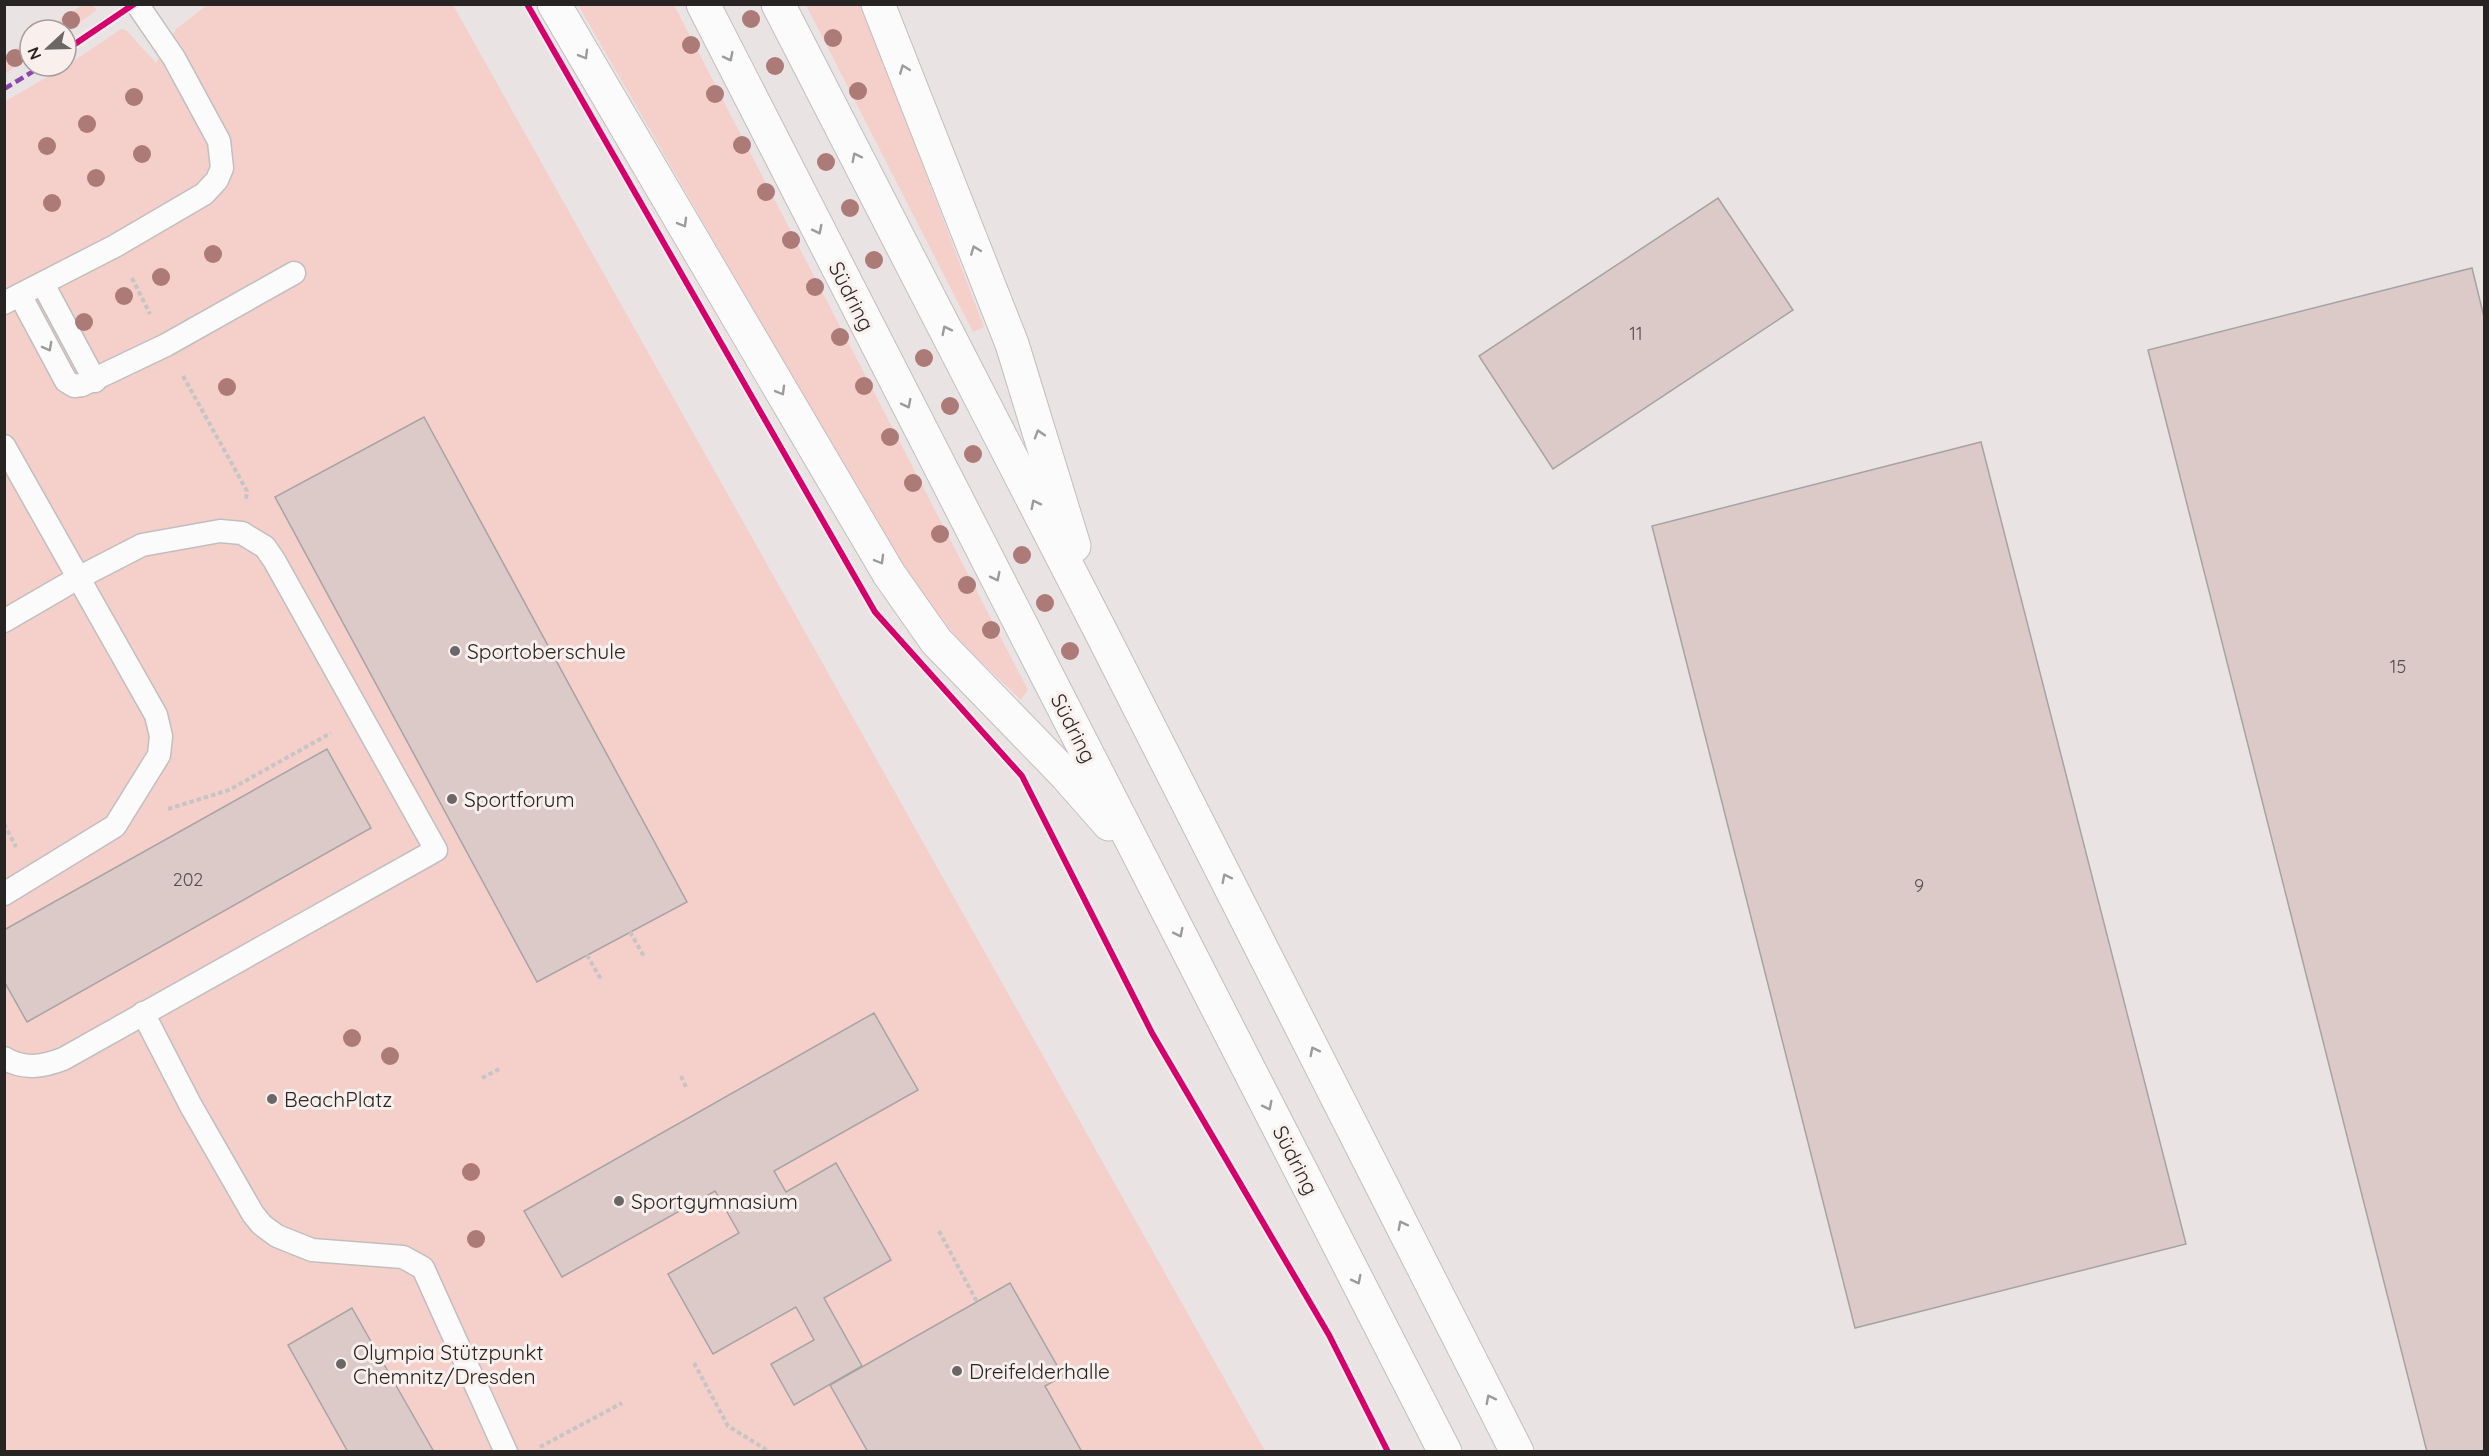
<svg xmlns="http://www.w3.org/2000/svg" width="2489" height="1456" font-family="Quicksand,sans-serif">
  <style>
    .green { fill: #f5d0ca }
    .building { fill: #dbcac8; stroke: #a7a3a3; stroke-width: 1.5 }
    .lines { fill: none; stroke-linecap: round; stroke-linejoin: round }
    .lane-casing { stroke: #c2bebe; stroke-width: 25 }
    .primary-casing { stroke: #c2bebe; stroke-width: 35 }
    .path { stroke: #c6c4c4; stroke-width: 4; stroke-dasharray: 4.5 3; stroke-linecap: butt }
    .lane { stroke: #fcfbfb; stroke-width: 22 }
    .primary { stroke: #fcfbfb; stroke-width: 33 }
    .quiet { stroke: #8e44ad; stroke-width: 4.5; stroke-dasharray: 9 4.5; stroke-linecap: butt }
    .cycleway-casing { stroke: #f9f0ee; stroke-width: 10 }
    .cycleway { stroke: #d6006c; stroke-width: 6 }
    .tree { fill: #ac7a77 }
    .oneway { stroke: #9d9a9a }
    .poi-dot { fill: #6c6767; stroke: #f9f0ee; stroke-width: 2 }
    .labels { text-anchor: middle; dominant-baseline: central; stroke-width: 6; stroke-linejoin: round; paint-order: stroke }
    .number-label { font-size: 18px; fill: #554e4d }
    .street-label { font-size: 21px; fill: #282424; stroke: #f9f0ee }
    .poi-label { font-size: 21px; fill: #282424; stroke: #f9f0ee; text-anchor: start }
  </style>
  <rect width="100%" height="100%" fill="#e9e4e3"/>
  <g class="green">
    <path d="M82 5H92L97 10 66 32 45 30Z"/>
    <path d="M207 5H453L1265 1451H5L4 102 66 66 121 29 126 30 156 63 176 29Z"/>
    <path d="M578 5H674L1028 690 1021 700 961 643 904 571Z"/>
    <path d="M806 5H862L984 327 973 332Z"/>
    <path d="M30 40V56L5 74V56Z"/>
  </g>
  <g class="building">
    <path d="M1718 198 1793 310 1553 469 1479 356Z"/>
    <path d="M2472 268 2484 317V1452H2427L2148 350Z"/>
    <path d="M424 417 687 902 537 982 275 497Z"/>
    <path d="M1981 442 2186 1244 1855 1328 1652 526Z"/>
    <path d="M327 749 371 828 27 1022 4 981V930Z"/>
    <path d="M874 1013 918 1090 774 1171 786 1192 836 1163 891 1260 824 1298 862 1366 794 1405 771 1364 814 1340 796 1307 713 1354 668 1274 739 1233 715 1191 562 1277 524 1211Z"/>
    <path d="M1010 1283 1063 1376 1045 1386 1082 1452H868L830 1385Z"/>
    <path d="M352 1308 394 1382 434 1452H348L288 1345Z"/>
  </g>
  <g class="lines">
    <defs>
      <g id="lane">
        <path d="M43 284 95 381"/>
        <path d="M20 295 66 381 74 386 82 385 166 345 294 273"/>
        <path d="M4 303 115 246 204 194 217 180 222 168 219 141 174 58 137 4"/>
        <path d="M4 446 156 715 161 736 159 755 115 826 4 894"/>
        <path d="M4 621 78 578 142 545 220 531 242 533 265 547 274 560 436 850 63 1059C42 1067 24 1070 4 1058"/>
        <path d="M143 1013 191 1106 253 1214 262 1225 277 1236 312 1250 403 1257 423 1268 506 1452"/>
      </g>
      <g id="primary">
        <path d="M554 4 889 574 936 641 1065 774 1109 824"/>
        <path d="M703 4 1445 1452"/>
        <path d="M778 4 1100 630 1517 1452"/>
        <path d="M878 4 1012 344 1074 546"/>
      </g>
    </defs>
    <use href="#lane" class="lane-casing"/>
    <use href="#primary" class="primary-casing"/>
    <g class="path">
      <path d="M132 278 150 314"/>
      <path d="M183 376 247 491 246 499"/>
      <path d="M168 809 229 790 331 733"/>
      <path d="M4 824 16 847"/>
      <path d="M630 932 645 958"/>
      <path d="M587 955 602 981"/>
      <path d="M681 1076 686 1087"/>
      <path d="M482 1078 501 1068"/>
      <path d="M939 1231 977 1302"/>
      <path d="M694 1363 728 1426 770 1452"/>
      <path d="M540 1447 622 1403"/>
    </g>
    <use href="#lane" class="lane"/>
    <use href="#primary" class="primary"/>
    <path class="quiet" d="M4 89 42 66"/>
    <defs>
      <g id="cycleway">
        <path d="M527 4 875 612 1022 776 1152 1033 1329 1335 1388 1452"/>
        <path d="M66 50 134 4"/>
      </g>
    </defs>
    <use href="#cycleway" class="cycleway-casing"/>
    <use href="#cycleway" class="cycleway"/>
  </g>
  <g class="tree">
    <circle cx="751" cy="19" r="9"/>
    <circle cx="71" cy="20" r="9"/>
    <circle cx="833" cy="38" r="9"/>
    <circle cx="691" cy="45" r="9"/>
    <circle cx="15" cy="58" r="9"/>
    <circle cx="775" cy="66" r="9"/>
    <circle cx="858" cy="91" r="9"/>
    <circle cx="715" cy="94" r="9"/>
    <circle cx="134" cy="97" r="9"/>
    <circle cx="87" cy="124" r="9"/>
    <circle cx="742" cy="145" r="9"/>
    <circle cx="47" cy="146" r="9"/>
    <circle cx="142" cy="154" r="9"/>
    <circle cx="826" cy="162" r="9"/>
    <circle cx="96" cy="178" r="9"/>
    <circle cx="766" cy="192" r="9"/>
    <circle cx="52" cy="203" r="9"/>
    <circle cx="850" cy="208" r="9"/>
    <circle cx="791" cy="240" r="9"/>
    <circle cx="213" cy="254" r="9"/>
    <circle cx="874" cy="260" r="9"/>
    <circle cx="161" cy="277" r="9"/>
    <circle cx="815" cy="287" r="9"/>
    <circle cx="124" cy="296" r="9"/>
    <circle cx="84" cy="322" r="9"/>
    <circle cx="840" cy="337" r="9"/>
    <circle cx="924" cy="358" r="9"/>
    <circle cx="864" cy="386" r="9"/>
    <circle cx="227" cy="387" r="9"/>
    <circle cx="950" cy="406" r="9"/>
    <circle cx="890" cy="437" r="9"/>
    <circle cx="973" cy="454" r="9"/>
    <circle cx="913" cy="483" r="9"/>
    <circle cx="940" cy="534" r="9"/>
    <circle cx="1022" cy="555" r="9"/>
    <circle cx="967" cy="585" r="9"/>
    <circle cx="1045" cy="603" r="9"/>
    <circle cx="991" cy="630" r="9"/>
    <circle cx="1070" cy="651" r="9"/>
    <circle cx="352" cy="1038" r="9"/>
    <circle cx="390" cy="1056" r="9"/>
    <circle cx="471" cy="1172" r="9"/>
    <circle cx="476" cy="1239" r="9"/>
  </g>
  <defs><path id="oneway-chevron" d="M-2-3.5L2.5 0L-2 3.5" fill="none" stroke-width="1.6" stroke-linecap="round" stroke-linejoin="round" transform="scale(1.5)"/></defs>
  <g class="oneway">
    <use href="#oneway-chevron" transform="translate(584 55) rotate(60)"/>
    <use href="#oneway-chevron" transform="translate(729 57) rotate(63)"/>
    <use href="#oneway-chevron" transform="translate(904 69) rotate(-111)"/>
    <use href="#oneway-chevron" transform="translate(856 157) rotate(-117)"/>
    <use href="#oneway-chevron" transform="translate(683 223) rotate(60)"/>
    <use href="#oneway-chevron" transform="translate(818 230) rotate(63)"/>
    <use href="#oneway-chevron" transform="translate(975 250) rotate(-111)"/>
    <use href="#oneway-chevron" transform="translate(946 330) rotate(-117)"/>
    <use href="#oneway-chevron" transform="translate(48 347) rotate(62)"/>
    <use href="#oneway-chevron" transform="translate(781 391) rotate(60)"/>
    <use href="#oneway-chevron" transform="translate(907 404) rotate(63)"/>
    <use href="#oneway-chevron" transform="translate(1039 434) rotate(-107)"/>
    <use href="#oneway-chevron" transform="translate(1035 504) rotate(-117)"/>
    <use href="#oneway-chevron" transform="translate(880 560) rotate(60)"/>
    <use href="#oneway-chevron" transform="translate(996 577) rotate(63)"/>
    <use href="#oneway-chevron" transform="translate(1226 878) rotate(-117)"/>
    <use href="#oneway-chevron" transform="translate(1179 933) rotate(63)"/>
    <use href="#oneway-chevron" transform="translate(1314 1051) rotate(-117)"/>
    <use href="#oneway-chevron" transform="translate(1268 1106) rotate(63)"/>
    <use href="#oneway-chevron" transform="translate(1402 1225) rotate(-117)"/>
    <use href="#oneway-chevron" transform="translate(1357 1280) rotate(63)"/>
    <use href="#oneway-chevron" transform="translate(1490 1399) rotate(-117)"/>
  </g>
  <g class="poi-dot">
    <circle cx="455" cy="651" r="6"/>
    <circle cx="452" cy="799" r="6"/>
    <circle cx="272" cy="1099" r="6"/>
    <circle cx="619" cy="1201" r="6"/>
    <circle cx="341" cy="1364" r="6"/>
    <circle cx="957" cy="1371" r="6"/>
  </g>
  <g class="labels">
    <g class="number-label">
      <text x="1636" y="333">11</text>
      <text x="2398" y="666">15</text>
      <text x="188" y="879">202</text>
      <text x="1919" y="885">9</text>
    </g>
    <g class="street-label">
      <text transform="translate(852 296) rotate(63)">Südring</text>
      <text transform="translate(1074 728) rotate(63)">Südring</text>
      <text transform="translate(1296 1160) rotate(63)">Südring</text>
    </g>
    <g class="poi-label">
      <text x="467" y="651">Sportoberschule</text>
      <text x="464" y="799">Sportforum</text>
      <text x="284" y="1099">BeachPlatz</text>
      <text x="631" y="1201">Sportgymnasium</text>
      <text x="353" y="1352">Olympia Stützpunkt<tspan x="353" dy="24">Chemnitz/Dresden</tspan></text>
      <text x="969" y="1371">Dreifelderhalle</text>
    </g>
  </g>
  <rect width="2489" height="1456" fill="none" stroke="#282424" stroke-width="12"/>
  <g transform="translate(48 48) rotate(248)"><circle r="28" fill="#f9f0ee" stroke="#a59e9d" stroke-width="1.5"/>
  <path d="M0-4.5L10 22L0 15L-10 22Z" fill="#6c6767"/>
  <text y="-9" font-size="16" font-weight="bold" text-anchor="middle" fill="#282424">N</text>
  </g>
</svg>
